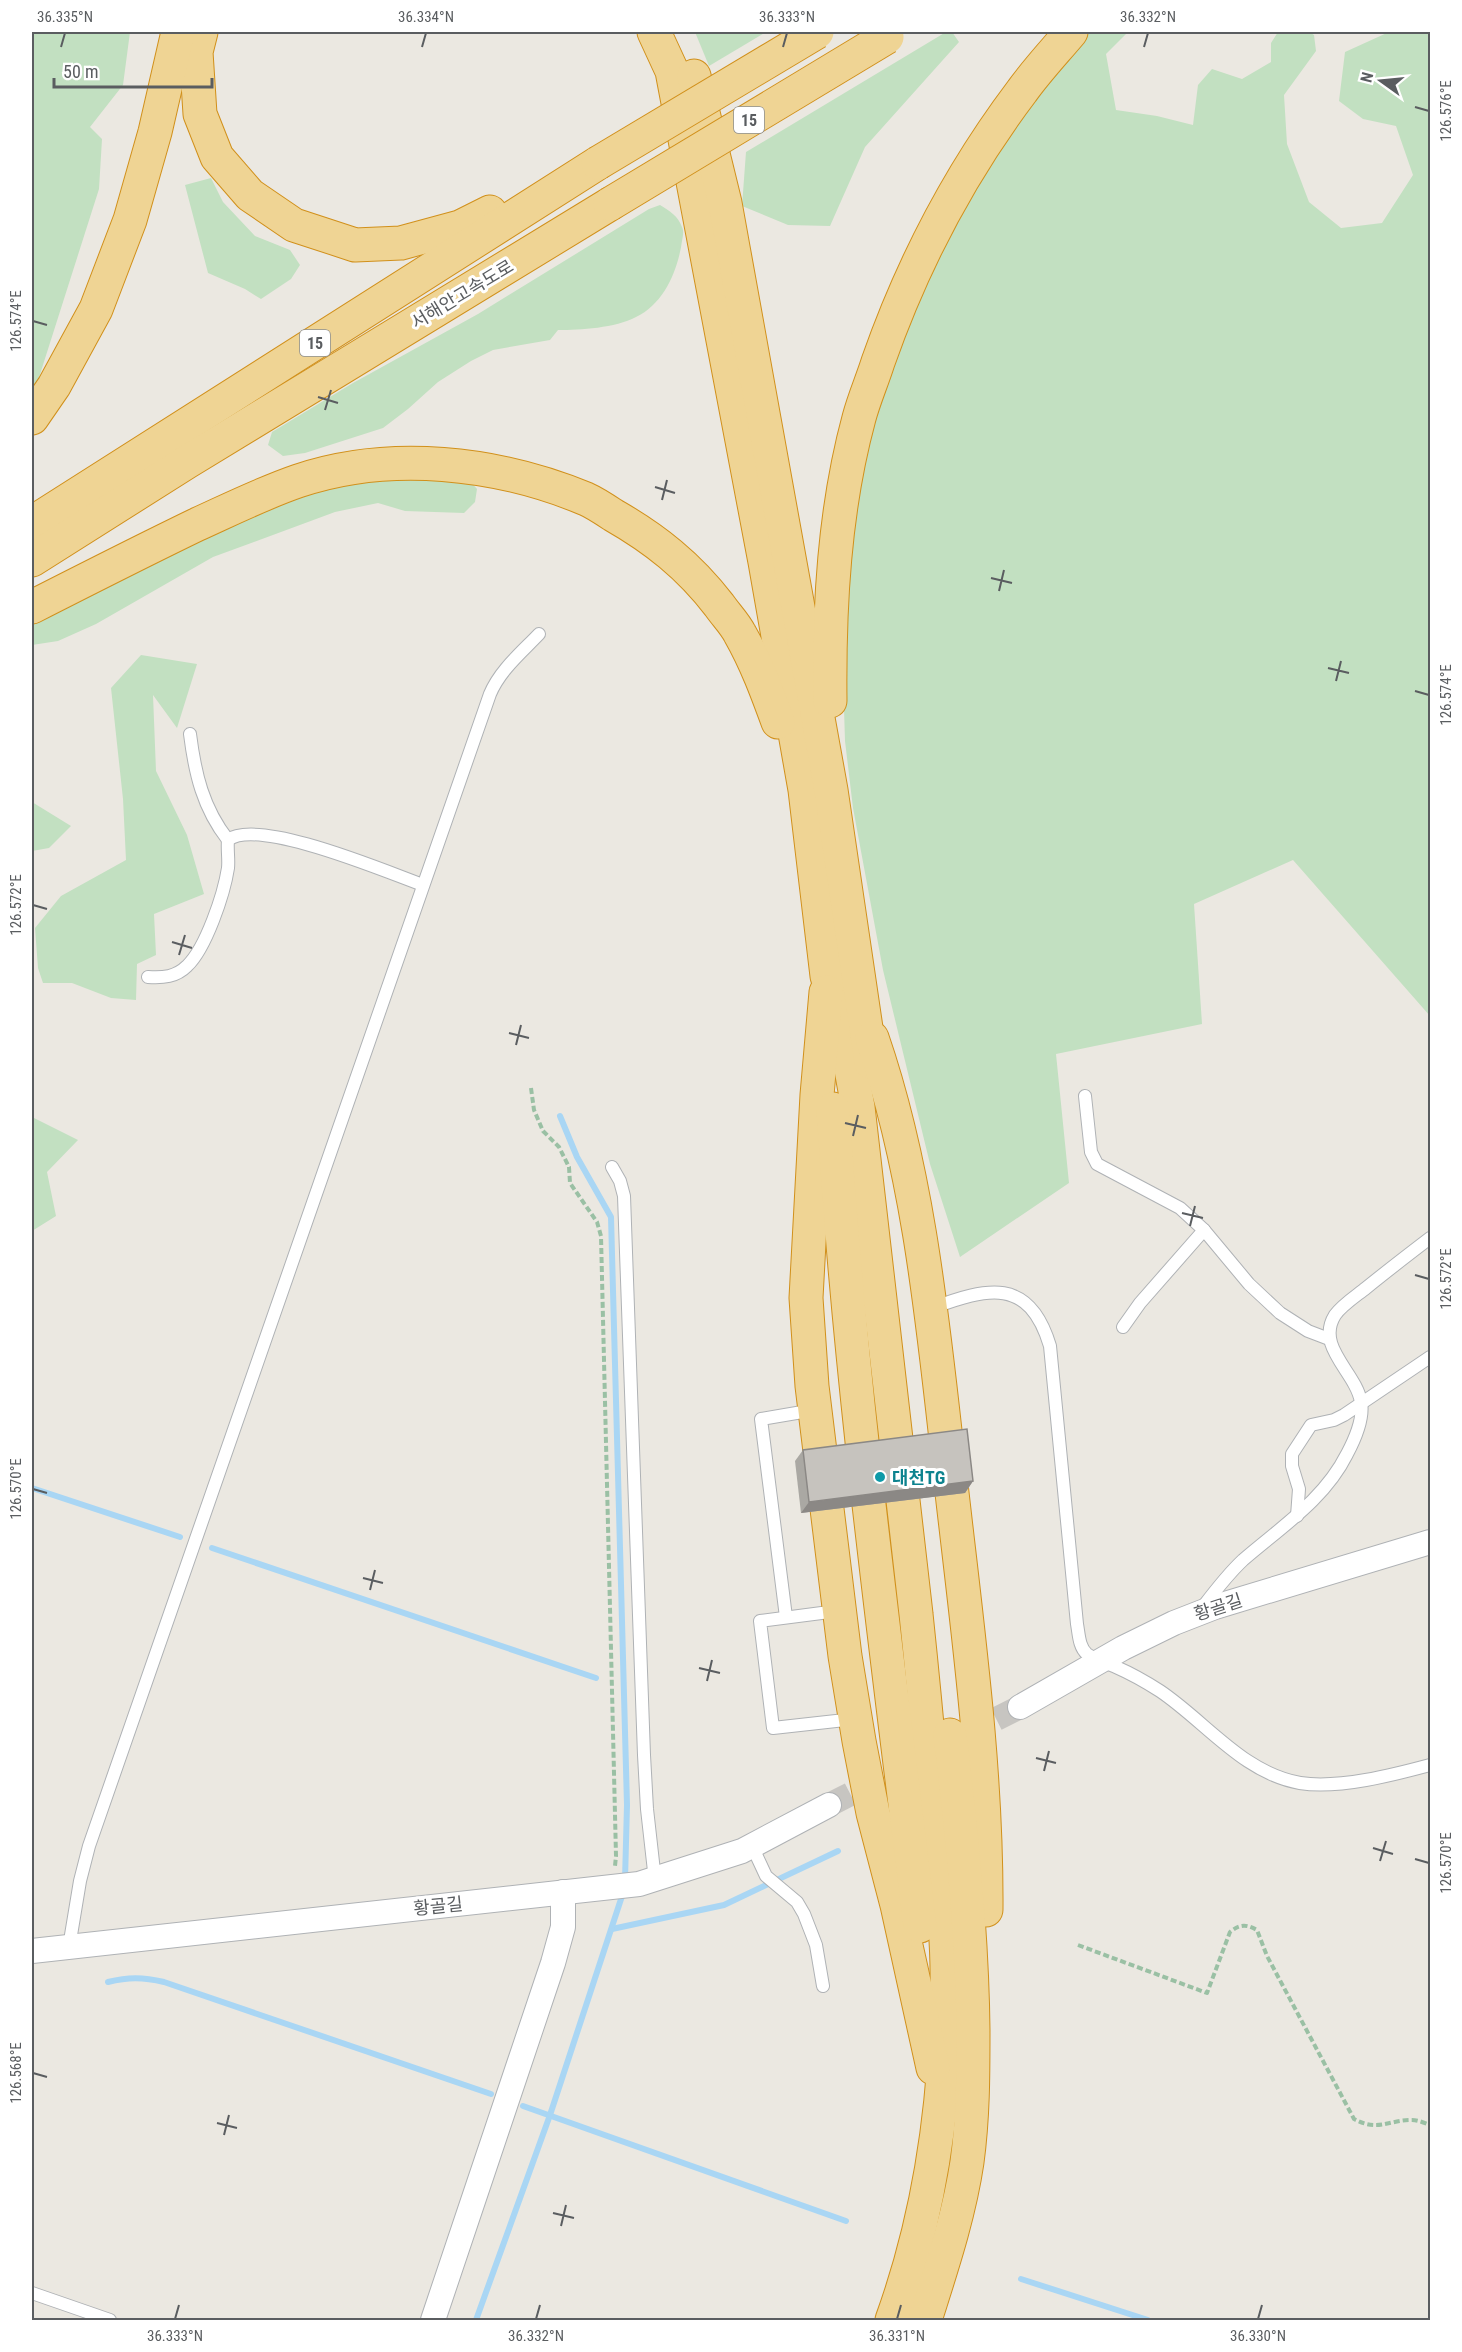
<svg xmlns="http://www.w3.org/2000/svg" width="1462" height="2352" font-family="'Roboto Condensed','Noto Sans KR',sans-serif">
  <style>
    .green { fill: #c2e0c1 }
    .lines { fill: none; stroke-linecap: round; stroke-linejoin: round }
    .stream { stroke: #a9d6f4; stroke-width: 6 }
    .street-tunnel { stroke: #c7c5c1; stroke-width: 24; stroke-dasharray: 24 12; stroke-linecap: butt }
    .lane-casing { stroke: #afb2b5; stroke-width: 14 }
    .street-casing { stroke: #afb2b5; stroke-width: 26 }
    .highway-casing { stroke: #d1901b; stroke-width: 35 }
    .path { stroke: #9ac0a4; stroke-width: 4; stroke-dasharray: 6 3; stroke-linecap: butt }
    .lane { stroke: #fff; stroke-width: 12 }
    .street { stroke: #fff; stroke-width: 24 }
    .highway { stroke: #efd494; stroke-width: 33 }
    .highway-bridge-casing { stroke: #d1901b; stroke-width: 35; stroke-linecap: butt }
    .highway-bridge { stroke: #efd494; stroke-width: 33 }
    .wall { fill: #aaa8a3 }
    .shaded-wall { fill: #8b8885 }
    .building { fill: #c6c3be; stroke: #8b8885; stroke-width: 1.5 }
    .ticks { fill: none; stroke: #5a5d60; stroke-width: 2 }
    .culture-dot { fill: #0f9aa8; stroke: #fff; stroke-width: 2 }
    .labels { text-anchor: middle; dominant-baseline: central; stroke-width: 6; stroke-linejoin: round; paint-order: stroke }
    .shield { fill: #fff; stroke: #8c8e90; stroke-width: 1.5 }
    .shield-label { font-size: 16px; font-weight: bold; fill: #5a5d60 }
    .street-label { font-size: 18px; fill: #5a5d60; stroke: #fff }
    .culture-label { font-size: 18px; font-weight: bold; fill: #0d838f; stroke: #fff; text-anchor: start }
    .neatline { fill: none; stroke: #5a5d60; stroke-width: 2 }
    .ticks-label { font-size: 15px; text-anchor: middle; fill: #5a5d60 }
  </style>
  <rect width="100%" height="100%" fill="#ebe8e1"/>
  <g class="green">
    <path d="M32 32H130L123 85 90 127 102 139 99 189 35 390 32 395Z"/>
    <path d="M695 32H766L709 66Z"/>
    <path d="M946 32H952L959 42 865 147 830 226 788 225 742 206 746 152Z"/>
    <path d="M1088 32H1128L1106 54 1116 110 1157 116 1193 125 1198 85 1212 69 1242 79 1271 62V43L1278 32H1309L1314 35 1316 51 1284 95 1287 144 1309 202 1341 228 1382 223 1413 175 1396 126 1363 119 1339 101 1345 52 1389 32H1430V1016L1293 860 1194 904 1202 1024 1056 1054 1069 1183 960 1257 930 1164 883 970 853 808 845 741 843 676 849 531 878 395 956 214 1061 61Z"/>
    <path d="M211 178 223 202 255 236 290 250 300 265 291 279 261 299 245 289 208 273 185 185Z"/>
    <path d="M660 205C670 211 678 216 682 227 684 231 683 236 682 241 678 270 664 304 636 317 615 328 581 330 558 330L550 340 493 350 471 361 438 382 408 409 383 428 305 453 283 456 268 445 272 432 353 383 478 314 649 209Z"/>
    <path d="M406 476 470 481 477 489 475 502 464 513 405 511 378 503 335 512 213 557 96 624 58 641 32 645V624L104 582 324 486Z"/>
    <path d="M141 655 197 664 177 728 153 695 156 771 187 835 204 894 154 914 156 955 137 964 136 1000 111 998 72 983H43L38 968 35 928 61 896 126 860 123 799 111 688Z"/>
    <path d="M32 802 71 826 49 848 32 851Z"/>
    <path d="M32 1117 78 1140 47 1172 56 1216 32 1231Z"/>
  </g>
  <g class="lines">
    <g class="stream">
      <path d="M560 1116 577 1157 611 1217 627 1805 625 1880"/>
      <path d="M32 1488 180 1537"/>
      <path d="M212 1548 596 1678"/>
      <path d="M612 1929 724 1905 838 1851"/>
      <path d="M108 1982C128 1977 143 1977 164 1982L491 2094"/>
      <path d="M523 2106 846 2221"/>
      <path d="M1021 2279 1148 2320"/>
      <path d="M476 2320 550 2115 624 1890"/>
    </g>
    <g class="street-tunnel">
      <path d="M964 1735 1020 1707"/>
      <path d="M829 1805 915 1761"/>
    </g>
    <defs>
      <g id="lane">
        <path d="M190 734C195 774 203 808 228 840"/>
        <path d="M148 977C163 978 176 977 187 966 206 948 224 894 228 868 229 859 227 850 228 840 258 817 387 872 423 885"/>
        <path d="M1085 1096 1091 1152 1097 1164 1180 1208 1204 1230 1249 1284 1280 1313 1308 1331 1329 1339"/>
        <path d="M612 1167 620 1181 624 1196 644 1755 647 1809 655 1880"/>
        <path d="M932 1308C987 1288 1029 1276 1050 1346L1077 1624C1079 1635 1079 1647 1087 1654 1096 1660 1107 1663 1116 1667 1132 1674 1146 1682 1160 1691 1206 1722 1243 1773 1300 1783 1339 1789 1393 1775 1430 1765"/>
        <path d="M1123 1327 1140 1303 1204 1230"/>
        <path d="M1297 1516 1299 1489 1292 1466V1454L1311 1425 1334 1420 1344 1415 1430 1357"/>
        <path d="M1202 1608C1215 1591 1227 1575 1243 1560 1281 1527 1324 1500 1347 1454 1355 1439 1364 1418 1361 1402 1356 1372 1315 1347 1335 1315 1342 1305 1356 1296 1366 1288 1387 1271 1409 1254 1430 1238"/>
        <path d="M837 1611 760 1621 773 1728 854 1719"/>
        <path d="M786 1617 761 1419 814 1410"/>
        <path d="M752 1846 766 1876 797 1902 804 1914 816 1945 823 1986"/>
        <path d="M69 1947 80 1881 89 1846 490 694C500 670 522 652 539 634"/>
        <path d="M32 2293 110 2320"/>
      </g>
      <g id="street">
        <path d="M1020 1707 1123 1648 1174 1623 1215 1607 1430 1542"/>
        <path d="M32 1951 639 1884 742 1851 829 1805"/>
        <path d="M433 2320 553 1963 563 1927V1892"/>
      </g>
      <g id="highway">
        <path d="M201 32 196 52 200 114 217 157 250 195 294 225 355 245 401 243 460 227 490 212"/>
        <path d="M654 32 672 71 765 562 805 790 827 976 844 1031 858 1107C878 1276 897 1445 916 1614 924 1690 931 1765 937 1841 942 1890 948 1940 947 1988 946 2101 930 2215 892 2320"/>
        <path d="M694 76 725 203 831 790 871 1062"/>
        <path d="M32 418 54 386 96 309 130 220 155 132 178 32"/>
        <path d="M32 523 598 163"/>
        <path d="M32 560 187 462 610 204"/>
        <path d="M32 607C87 579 142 551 198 524 231 509 263 493 298 481 390 450 497 462 586 499 595 503 604 509 613 515 655 539 689 566 719 605 726 615 735 624 740 634 756 662 767 692 778 722"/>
        <path d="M830 701C829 607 834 510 859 418 864 399 872 381 878 362 912 265 960 173 1022 91 1037 70 1055 51 1071 32"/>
        <path d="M826 992 817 1095 806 1298 812 1386 845 1656 859 1741 873 1813 897 1905 933 2068"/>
        <path d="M872 1038C921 1180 934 1336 951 1484 967 1626 987 1767 986 1910"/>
        <path d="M833 1109C850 1383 887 1654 920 1926"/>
        <path d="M925 2320C941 2269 959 2216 967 2162 973 2118 973 2075 973 2030 972 1932 962 1833 950 1735"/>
      </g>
    </defs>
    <use href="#lane" class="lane-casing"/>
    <use href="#street" class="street-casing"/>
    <use href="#highway" class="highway-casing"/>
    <g class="path">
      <path d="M531 1088 534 1110 543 1131 559 1147 569 1167 570 1183 597 1222 601 1236 616 1856 615 1866"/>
      <path d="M1078 1945 1207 1993 1230 1932C1240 1924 1246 1924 1257 1930L1267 1956 1354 2119C1378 2132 1388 2120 1412 2120 1418 2120 1425 2123 1430 2125"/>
    </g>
    <use href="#lane" class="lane"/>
    <use href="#street" class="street"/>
    <use href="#highway" class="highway"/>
    <defs>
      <g id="highway-bridge">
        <path d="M598 163 817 32"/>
        <path d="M610 204 887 37"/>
      </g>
    </defs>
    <use href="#highway-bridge" class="highway-bridge-casing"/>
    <use href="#highway-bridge" class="highway-bridge"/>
  </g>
  <path class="wall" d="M803 1450 973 1481 965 1493 801 1513 795 1461Z"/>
  <path class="shaded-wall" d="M973 1481 965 1493 801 1513 809 1502Z"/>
  <path class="building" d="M967 1429 973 1481 809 1502 803 1450Z"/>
  <path class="ticks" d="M61 47 65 33M422 47 426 33M783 47 787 33M1144 47 1148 33M1415 107 1429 111M33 321 47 325M318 397 338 403M325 410 331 390M655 487 675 493M662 500 667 480M991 578 1012 583M999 591 1004 570M1328 668 1349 673M1336 681 1341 661M1415 691 1429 695M33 905 47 909M172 942 192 948M179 955 185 935M509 1033 529 1038M516 1045 521 1025M845 1123 866 1128M853 1136 858 1115M1182 1213 1203 1218M1190 1226 1195 1206M1415 1275 1429 1279M33 1489 47 1493M363 1578 383 1583M370 1590 375 1570M699 1668 720 1673M707 1681 712 1660M1036 1758 1056 1763M1044 1771 1049 1751M1373 1848 1393 1854M1415 1859 1429 1863M1380 1861 1386 1841M33 2073 47 2077M217 2123 237 2128M224 2135 229 2115M553 2213 574 2218M561 2226 566 2205M175 2319 179 2305M536 2319 540 2305M897 2319 901 2305M1258 2319 1262 2305"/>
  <circle class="culture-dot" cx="880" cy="1477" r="6"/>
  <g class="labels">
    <g class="shield">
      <rect x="734" y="107" width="30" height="26" rx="4.5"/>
      <rect x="300" y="330" width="30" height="26" rx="4.5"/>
    </g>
    <g class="shield-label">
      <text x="749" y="120">15</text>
      <text x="315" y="343">15</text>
    </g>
    <g class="street-label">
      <text transform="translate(462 294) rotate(-31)">서해안고속도로</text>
      <text transform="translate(1218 1607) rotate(-18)">황골길</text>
      <text transform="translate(438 1906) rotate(-6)">황골길</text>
    </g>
    <g class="culture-label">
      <text x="892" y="1477">대천TG</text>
    </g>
  </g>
  <rect width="1462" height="2352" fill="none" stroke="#ffffff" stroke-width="66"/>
  <g transform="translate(1381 81) rotate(285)" stroke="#ffffff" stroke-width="4.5" paint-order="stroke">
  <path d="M0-4.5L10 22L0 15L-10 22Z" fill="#5a5d60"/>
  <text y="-9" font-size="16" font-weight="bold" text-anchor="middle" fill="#5a5d60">N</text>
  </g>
  <path d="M54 78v9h158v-9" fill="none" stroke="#5a5d60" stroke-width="3"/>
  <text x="63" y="78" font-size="18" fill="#5a5d60" stroke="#ffffff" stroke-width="4.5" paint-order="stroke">50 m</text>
  <rect x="33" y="33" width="1396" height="2286" class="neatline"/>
  <g class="ticks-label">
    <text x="65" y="22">36.335°N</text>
    <text x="426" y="22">36.334°N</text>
    <text x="787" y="22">36.333°N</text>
    <text x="1148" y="22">36.332°N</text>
    <text transform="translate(1446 111) rotate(-90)" y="5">126.576°E</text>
    <text transform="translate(16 321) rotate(-90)" y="5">126.574°E</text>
    <text transform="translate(1446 695) rotate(-90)" y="5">126.574°E</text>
    <text transform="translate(16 905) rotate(-90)" y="5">126.572°E</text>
    <text transform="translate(1446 1279) rotate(-90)" y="5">126.572°E</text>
    <text transform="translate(16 1489) rotate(-90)" y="5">126.570°E</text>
    <text transform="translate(1446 1863) rotate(-90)" y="5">126.570°E</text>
    <text transform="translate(16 2073) rotate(-90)" y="5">126.568°E</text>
    <text x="175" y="2341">36.333°N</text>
    <text x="536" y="2341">36.332°N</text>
    <text x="897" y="2341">36.331°N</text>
    <text x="1258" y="2341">36.330°N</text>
  </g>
</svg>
